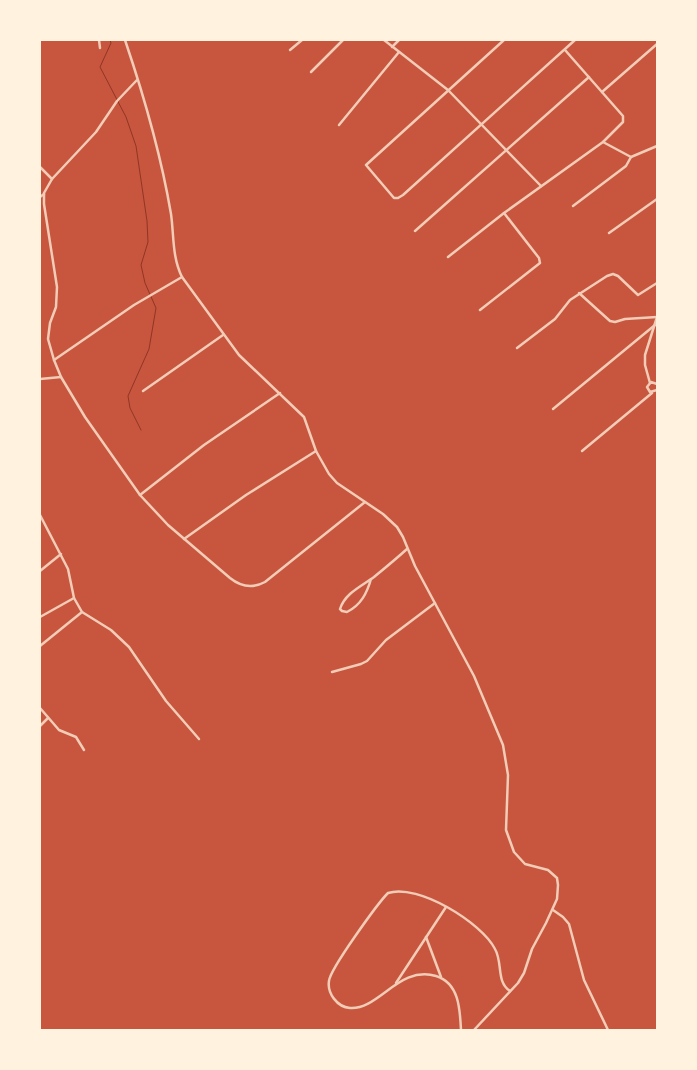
<svg xmlns="http://www.w3.org/2000/svg" width="697" height="1070" font-family="Figtree,sans-serif">
  <style>
    .lines { fill: none; stroke-linecap: round; stroke-linejoin: round }
    .stream { stroke: #8f3625; stroke-width: 1 }
    .minor { stroke: #f1ccb7; stroke-width: 2.5 }
  </style>
  <rect width="100%" height="100%" fill="#c8553d"/>
  <g class="lines">
    <path class="stream" d="M110 40 111 43 100 67 126 117 136 146 147 221 148 242 141 265 145 283 156 308 149 349 128 396 130 408 141 430"/>
    <g class="minor">
      <path d="M99 40 100 48"/>
      <path d="M125 40C144 96 161 155 171 214 174 235 172 257 182 277L239 355 304 417 316 451 329 474 337 483 383 514 397 527 403 537 415 566 474 676 503 745 508 775 506 830 514 852 525 864 548 870 557 878 558 885 557 899 546 923 532 949 524 973 518 983 474 1030"/>
      <path d="M384 40 448 90 541 186"/>
      <path d="M504 40 366 165 394 198H398L403 195 575 40"/>
      <path d="M392 47 399 40"/>
      <path d="M290 50 302 40"/>
      <path d="M311 72 343 40"/>
      <path d="M137 80 117 101 96 132 52 179 44 193V204L57 287 56 307 50 323 48 339 54 360 61 377 85 417 140 495 168 525 230 578C240 586 252 589 265 582L365 502"/>
      <path d="M602 92 657 44"/>
      <path d="M339 125 399 52"/>
      <path d="M603 142 631 157 657 146"/>
      <path d="M40 167 52 179"/>
      <path d="M40 197 44 194"/>
      <path d="M573 206 626 166 631 157"/>
      <path d="M415 231 589 77"/>
      <path d="M609 233 657 199"/>
      <path d="M448 257 504 213 603 142 623 122V116L565 50"/>
      <path d="M579 293 610 321 615 322 625 319 657 317"/>
      <path d="M480 310 540 263 539 258 504 213"/>
      <path d="M517 348 555 319 570 300 607 276 613 274 618 276 638 295 657 283"/>
      <path d="M54 360 134 305 182 277"/>
      <path d="M40 379 61 377"/>
      <path d="M650 383 645 365V355L657 317"/>
      <path d="M657 384 651 382 647 387 650 392 657 390"/>
      <path d="M143 391 223 335"/>
      <path d="M553 409 655 325"/>
      <path d="M582 451 652 393"/>
      <path d="M140 495 204 445 280 393"/>
      <path d="M40 515 68 569 74 598 82 612 111 630 129 647 166 701 199 739"/>
      <path d="M184 539 246 495 316 451"/>
      <path d="M40 571 61 554"/>
      <path d="M371 579C367 593 361 605 347 612L342 611 340 609C345 593 362 586 374 577 385 568 396 559 407 549"/>
      <path d="M40 617 74 598"/>
      <path d="M40 646 82 612"/>
      <path d="M332 672 361 664 367 661 386 640 435 603"/>
      <path d="M40 708 59 730 76 737 84 750"/>
      <path d="M40 726 48 718"/>
      <path d="M553 910 563 917 569 924 584 980 608 1030"/>
      <path d="M426 937 441 977"/>
      <path d="M396 983 446 907"/>
      <path d="M461 1030C460 1009 459 983 436 976 399 965 379 1010 350 1008 337 1007 327 993 329 981 330 969 378 903 388 893 418 883 482 923 495 949 503 963 496 982 510 991"/>
    </g>
  </g>
  <rect width="697" height="1070" fill="none" stroke="#fff3e0" stroke-width="82"/>
</svg>
